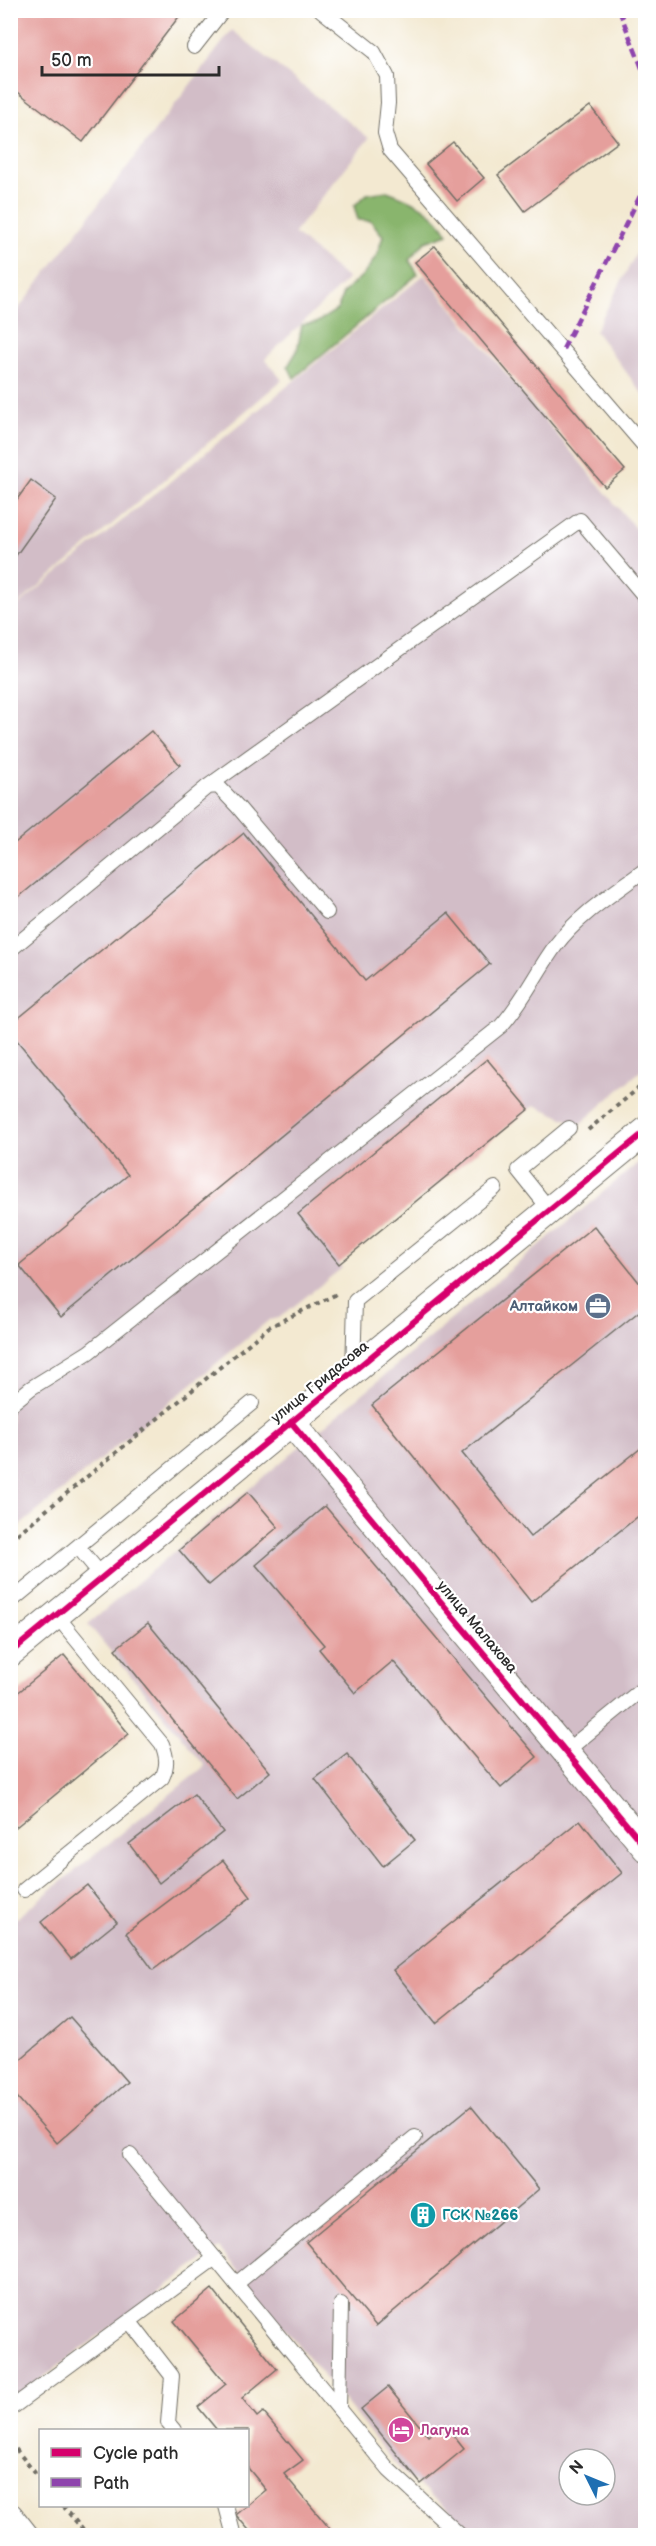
<svg xmlns="http://www.w3.org/2000/svg" width="656" height="2546" font-family="'Balsamiq Sans',sans-serif">
  <style>
    .industrial { fill: #d2bdc7; fill-rule: evenodd }
    .forest { fill: #89b56d; stroke: #5a704c; stroke-width: 1.5 }
    .building { fill: #e59f9c }
    .lines { fill: none; stroke-linecap: round; stroke-linejoin: round }
    .service-casing { stroke: #716e65; stroke-width: 16 }
    .minor-casing { stroke: #716e65; stroke-width: 29 }
    .path { stroke: #716e65; stroke-width: 4; stroke-dasharray: 4.5 4.5; stroke-linecap: butt }
    .service { stroke: #fff; stroke-width: 14 }
    .minor { stroke: #fff; stroke-width: 27 }
    .quiet { stroke: #8e44ad; stroke-width: 4.5; stroke-dasharray: 9 4.5; stroke-linecap: butt }
    .cycleway-casing { stroke: #fff; stroke-width: 10 }
    .cycleway { stroke: #d6006c; stroke-width: 6 }
    .labels { text-anchor: middle; dominant-baseline: central; stroke-width: 4.5; stroke-linejoin: round; paint-order: stroke }
    .service-label { font-size: 15px; font-weight: bold; fill: #4e5e75; stroke: #fff; text-anchor: end }
    .street-label { font-size: 15px; fill: #2b2b2b; stroke: #fff }
    .culture-label { font-size: 15px; font-weight: bold; fill: #0d838f; stroke: #fff; text-anchor: start }
    .hotel-label { font-size: 15px; font-weight: bold; fill: #b23c85; stroke: #fff; text-anchor: start }
  </style>
  <rect width="100%" height="100%" fill="#fff"/>
  <filter id="ink" filterUnits="userSpaceOnUse"><feTurbulence type="fractalNoise" baseFrequency=".0167" numOctaves="2"/><feDisplacementMap in="SourceGraphic" scale="12" xChannelSelector="R" yChannelSelector="G"/><feConvolveMatrix kernelMatrix="1 2 1 2 8 2 1 2 1" color-interpolation-filters="sRGB"/></filter>
  <filter id="wash" filterUnits="userSpaceOnUse"><feTurbulence type="fractalNoise" baseFrequency=".008" numOctaves="4" result="noise"/><feDisplacementMap in="SourceGraphic" scale="24" xChannelSelector="R" yChannelSelector="G"/><feGaussianBlur stdDeviation="1.35" result="paint"/><feColorMatrix in="noise" values="0 0 0 0 0 0 0 0 0 0 0 0 0 0 0 0 0 1.4 0 .05"/><feComposite in="paint" operator="in"/></filter>
  <g filter="url(#wash)">
    <rect width="100%" height="100%" fill="#f3e9d1"/>
    <g class="industrial">
      <path d="M232 30 369 138 294 233 348 279 265 359 282 380 11 610 10 320Z"/>
      <path d="M645 237V397L595 331Z"/>
      <path d="M424 275 645 540V1067L579 1125 534 1105 339 1264 342 1268 279 1318 269 1320 11 1533V611Z"/>
      <path d="M645 1157V2535H479L401 2471 219 2248 11 2401V1922L205 1766 88 1624ZM569 2459H605V2495H569Z"/>
    </g>
    <path class="forest" d="M387 191C412 200 435 210 448 234L425 242 409 260 418 274 294 378 288 366 297 351 302 325 316 323 338 309 343 293 365 273 377 255 383 236 371 221 358 220 354 206 367 194Z"/>
    <g id="blocks">
      <g class="building">
        <path d="M10 10H184L83 142 10 86Z"/>
        <path d="M590 106 618 142 525 211 498 175Z"/>
        <path d="M453 142 484 178 457 201 426 164Z"/>
        <path d="M435 246 625 470 605 487 415 262Z"/>
        <path d="M31 480 56 499 10 564V509Z"/>
        <path d="M151 731 180 765 10 904V847Z"/>
        <path d="M244 833 365 981 448 913 490 964 61 1317 19 1265 128 1175 10 1032V1025Z"/>
        <path d="M487 1059 529 1109 339 1264 298 1214Z"/>
        <path d="M594 1226 646 1291V1306L462 1453 530 1537 646 1444V1510L531 1602 372 1405Z"/>
        <path d="M248 1492 278 1527 209 1585 179 1550Z"/>
        <path d="M325 1506 537 1757 501 1788 393 1661 355 1693 319 1649 324 1645 256 1565Z"/>
        <path d="M148 1623 270 1772 237 1799 115 1649Z"/>
        <path d="M64 1655 129 1734 10 1832V1699Z"/>
        <path d="M347 1754 415 1840 383 1866 315 1779Z"/>
        <path d="M194 1794 223 1832 159 1883 129 1844Z"/>
        <path d="M580 1820 622 1873 436 2023 393 1970Z"/>
        <path d="M223 1860 251 1897 153 1970 126 1933Z"/>
        <path d="M87 1885 117 1922 71 1959 41 1922Z"/>
        <path d="M70 2017 127 2082 57 2143 10 2089V2068Z"/>
        <path d="M471 2106 539 2189 376 2326 306 2242Z"/>
        <path d="M212 2289 277 2369 242 2398 257 2417 263 2412 303 2460 284 2474 336 2536H254L236 2515 266 2490 248 2468V2430H217L198 2407 226 2384 174 2321Z"/>
        <path d="M388 2387 428 2436 444 2424 464 2449 421 2484 361 2409Z"/>
      </g>
    </g>
  </g>
  <g filter="url(#ink)">
    <use href="#blocks" fill-opacity="0" stroke="#716e65" stroke-width="1.5"/>
    <g class="lines">
      <defs>
        <g id="service">
          <path d="M321 10 374 52 387 76 388 103 385 133 390 150 646 448"/>
          <path d="M194 47 223 10"/>
          <path d="M207 787 580 520 646 598"/>
          <path d="M10 950 207 787 218 786 238 807 327 912"/>
          <path d="M550 1210 518 1170 569 1128"/>
          <path d="M353 1371 355 1301 495 1188"/>
          <path d="M10 1405 31 1388 89 1352 501 1026C525 999 536 972 556 945 579 914 616 892 646 869"/>
          <path d="M78 1547 103 1577"/>
          <path d="M10 1602 252 1403"/>
          <path d="M10 1627 23 1642"/>
          <path d="M565 1752 646 1686"/>
          <path d="M24 1890 162 1778C168 1765 167 1757 162 1744L56 1615"/>
          <path d="M130 2155 389 2470 461 2536"/>
          <path d="M236 2284 415 2137"/>
          <path d="M130 2322 172 2376 168 2423 174 2430"/>
          <path d="M10 2409 215 2258"/>
          <path d="M339 2409 341 2304"/>
          <path d="M226 2506 234 2536"/>
        </g>
        <g id="minor">
          <path d="M291 1422 646 1848"/>
          <path d="M10 1653 646 1131"/>
          <path d="M10 2517 25 2536"/>
        </g>
      </defs>
      <use href="#service" class="service-casing"/>
      <use href="#minor" class="minor-casing"/>
      <g class="path">
        <path d="M588 1130 646 1082"/>
        <path d="M10 1540 269 1327 339 1293"/>
        <path d="M10 2442 40 2479"/>
        <path d="M63 2506 88 2536"/>
      </g>
      <use href="#service" class="service"/>
      <use href="#minor" class="minor"/>
      <g class="quiet">
        <path d="M619 10 646 78"/>
        <path d="M563 349 646 184"/>
      </g>
      <defs>
        <g id="cycleway">
          <path d="M291 1422 646 1848"/>
          <path d="M10 1653 646 1131"/>
        </g>
      </defs>
      <use href="#cycleway" class="cycleway-casing"/>
      <use href="#cycleway" class="cycleway"/>
    </g>
  </g>
  <defs>
    <symbol id="office-disc" viewBox="-11 -11 22 22"><circle r="9.5" fill="#5c6f8a" stroke="#fff"/><path d="M-6-3h4V-5.5h4V-3h4V5H-6ZM-1-4.5V-3h2v-1.5ZM-6 0V1H6V0Z" fill="#fff"/></symbol>
    <symbol id="building-disc" viewBox="-11 -11 22 22"><circle r="9.5" fill="#0f9aa8" stroke="#fff"/><path d="M-4-6H4V6H1V3H-1V6H-4ZM-2.5-4.3h1.7v1.8h-1.7ZM.8-4.3h1.7v1.8H.8ZM-2.5-1h1.7V.8h-1.7ZM.8-1h1.7V.8H.8Z" fill="#fff"/></symbol>
    <symbol id="hotel-disc" viewBox="-11 -11 22 22"><circle r="9.5" fill="#d1479c" stroke="#fff"/><path d="M-6-4.5h1.5V1H6V5H4.5V3h-9V5H-6ZM-4 0a1.8 1.8 0 1 1 3.6 0ZM.5 0V-2.5h3Q6-2.5 6 0Z" fill="#fff"/></symbol>
  </defs>
  <g fill-rule="evenodd">
    <use href="#office-disc" x="583" y="1291" width="30" height="30"/>
    <use href="#building-disc" x="408" y="2200" width="30" height="30"/>
    <use href="#hotel-disc" x="386" y="2415" width="30" height="30"/>
  </g>
  <g class="labels">
    <g class="service-label">
      <text x="578" y="1306">Алтайком</text>
    </g>
    <g class="street-label">
      <text transform="translate(320 1382) rotate(-39)">улица Гридасова</text>
      <text transform="translate(477 1627) rotate(50)">улица Малахова</text>
    </g>
    <g class="culture-label">
      <text x="442" y="2215">ГСК №266</text>
    </g>
    <g class="hotel-label">
      <text x="420" y="2430">Лагуна</text>
    </g>
  </g>
  <rect width="656" height="2546" fill="none" stroke="#fff" stroke-width="36"/>
  <rect x="39" y="2429" width="210" height="78" fill="#ffffff" stroke="#aaaaaa" stroke-width="1.5"/>
  <rect x="51" y="2448" width="30" height="9" fill="#d6006c" stroke="#aaaaaa" stroke-width="1.5"/>
  <text x="93" y="2459" font-size="18" fill="#2b2b2b">Cycle path</text>
  <rect x="51" y="2478" width="30" height="9" fill="#8e44ad" stroke="#aaaaaa" stroke-width="1.5"/>
  <text x="93" y="2489" font-size="18" fill="#2b2b2b">Path</text>
  <g transform="translate(587 2477) rotate(313)"><circle r="28" fill="#ffffff" stroke="#aaaaaa" stroke-width="1.5"/>
  <path d="M0-4.5L10 22L0 15L-10 22Z" fill="#1f6fb2"/>
  <text y="-9" font-size="16" font-weight="bold" text-anchor="middle" fill="#2b2b2b">N</text>
  </g>
  <path d="M42 66v9h177v-9" fill="none" stroke="#2b2b2b" stroke-width="3"/>
  <text x="51" y="66" font-size="18" fill="#2b2b2b" stroke="#ffffff" stroke-width="4.5" paint-order="stroke">50 m</text>
</svg>
